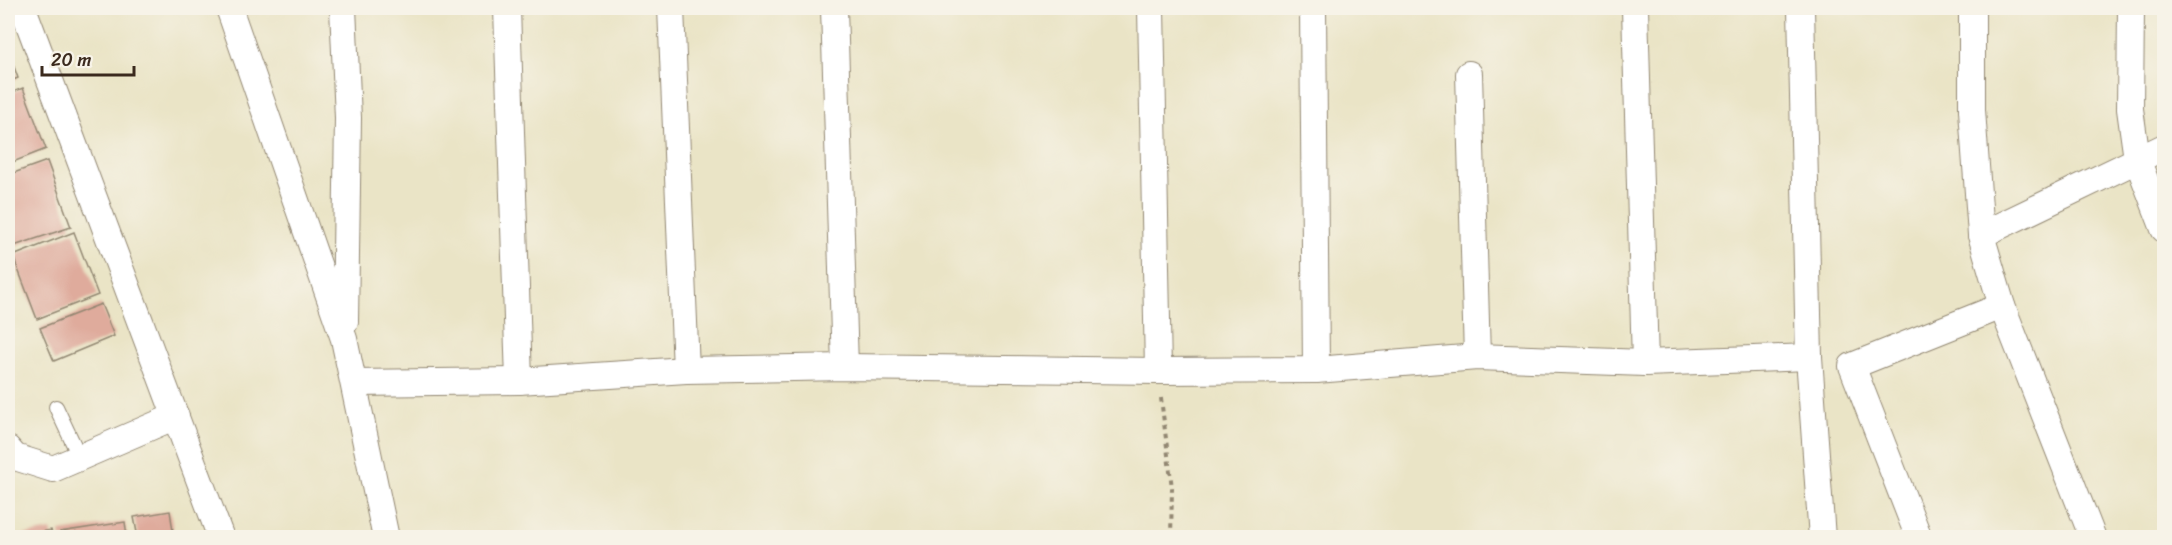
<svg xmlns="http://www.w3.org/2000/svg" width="2172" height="545" font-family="Sriracha,sans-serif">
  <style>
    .building { fill: #dfab9c }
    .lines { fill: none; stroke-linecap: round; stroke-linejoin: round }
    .lane-casing { stroke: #928772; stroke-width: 16 }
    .street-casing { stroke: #928772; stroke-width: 28 }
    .path { stroke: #928772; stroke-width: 4; stroke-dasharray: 4.5 4.5; stroke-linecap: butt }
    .lane { stroke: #fff; stroke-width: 14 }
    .street { stroke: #fff; stroke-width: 26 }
  </style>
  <rect width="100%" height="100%" fill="#f7f3e8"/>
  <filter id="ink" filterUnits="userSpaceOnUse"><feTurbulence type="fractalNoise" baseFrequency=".0167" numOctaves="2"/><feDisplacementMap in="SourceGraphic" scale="12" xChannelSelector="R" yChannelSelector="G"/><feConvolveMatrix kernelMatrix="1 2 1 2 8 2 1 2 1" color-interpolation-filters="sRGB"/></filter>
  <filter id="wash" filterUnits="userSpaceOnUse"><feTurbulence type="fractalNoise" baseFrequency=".008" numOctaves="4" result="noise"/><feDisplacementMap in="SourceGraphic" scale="24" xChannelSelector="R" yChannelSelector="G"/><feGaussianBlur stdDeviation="1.35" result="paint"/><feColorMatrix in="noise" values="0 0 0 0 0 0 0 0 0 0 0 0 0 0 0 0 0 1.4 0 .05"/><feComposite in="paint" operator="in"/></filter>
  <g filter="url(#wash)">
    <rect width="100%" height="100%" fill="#eae4c6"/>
    <g id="blocks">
      <g class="building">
        <path d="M8 50 18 78 8 82Z"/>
        <path d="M23 88 46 149 8 164V94Z"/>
        <path d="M47 161 71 227 8 248V175Z"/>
        <path d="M74 232 98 295 37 319 13 256Z"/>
        <path d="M101 304 114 336 54 361 40 328Z"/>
        <path d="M170 511 174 538H138L134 517Z"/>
        <path d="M125 522 127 538H61L60 532Z"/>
        <path d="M51 530 53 538H18V536Z"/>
      </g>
    </g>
  </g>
  <g filter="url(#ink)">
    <use href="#blocks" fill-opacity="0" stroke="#928772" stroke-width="1.5"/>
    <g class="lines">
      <defs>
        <path id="lane" d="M56 407 80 458"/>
        <g id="street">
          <path d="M23 8 221 538"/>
          <path d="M229 8 344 339 386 538"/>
          <path d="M343 8 348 118 345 322"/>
          <path d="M507 8 519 381"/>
          <path d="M671 8 686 370"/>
          <path d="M834 8 845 367"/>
          <path d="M1151 8 1158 371"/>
          <path d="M1313 8 1316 370"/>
          <path d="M1635 8 1645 363"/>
          <path d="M1801 8 1809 357 1822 538"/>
          <path d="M1972 8V110L1981 235 2002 306 2093 538"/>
          <path d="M2131 8 2130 109 2137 159 2164 229"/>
          <path d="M1469 74 1477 357"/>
          <path d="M1981 235 2164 147"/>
          <path d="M354 383 519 381 686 370 845 367 1158 371 1316 370 1477 357 1645 363 1809 357"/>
          <path d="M8 449 15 457 53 469 176 416"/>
          <path d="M1919 538 1852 366 2002 306"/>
        </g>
      </defs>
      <use href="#lane" class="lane-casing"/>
      <use href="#street" class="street-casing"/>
      <path class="path" d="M1161 398 1172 488 1171 538"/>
      <use href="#lane" class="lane"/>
      <use href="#street" class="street"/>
    </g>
  </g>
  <rect width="2172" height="545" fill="none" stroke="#f7f3e8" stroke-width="30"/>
  <path d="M42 66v9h92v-9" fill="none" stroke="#3b2a1e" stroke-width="3"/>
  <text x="51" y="66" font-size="18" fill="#3b2a1e" stroke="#f7f3e8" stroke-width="4.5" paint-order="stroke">20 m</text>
</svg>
